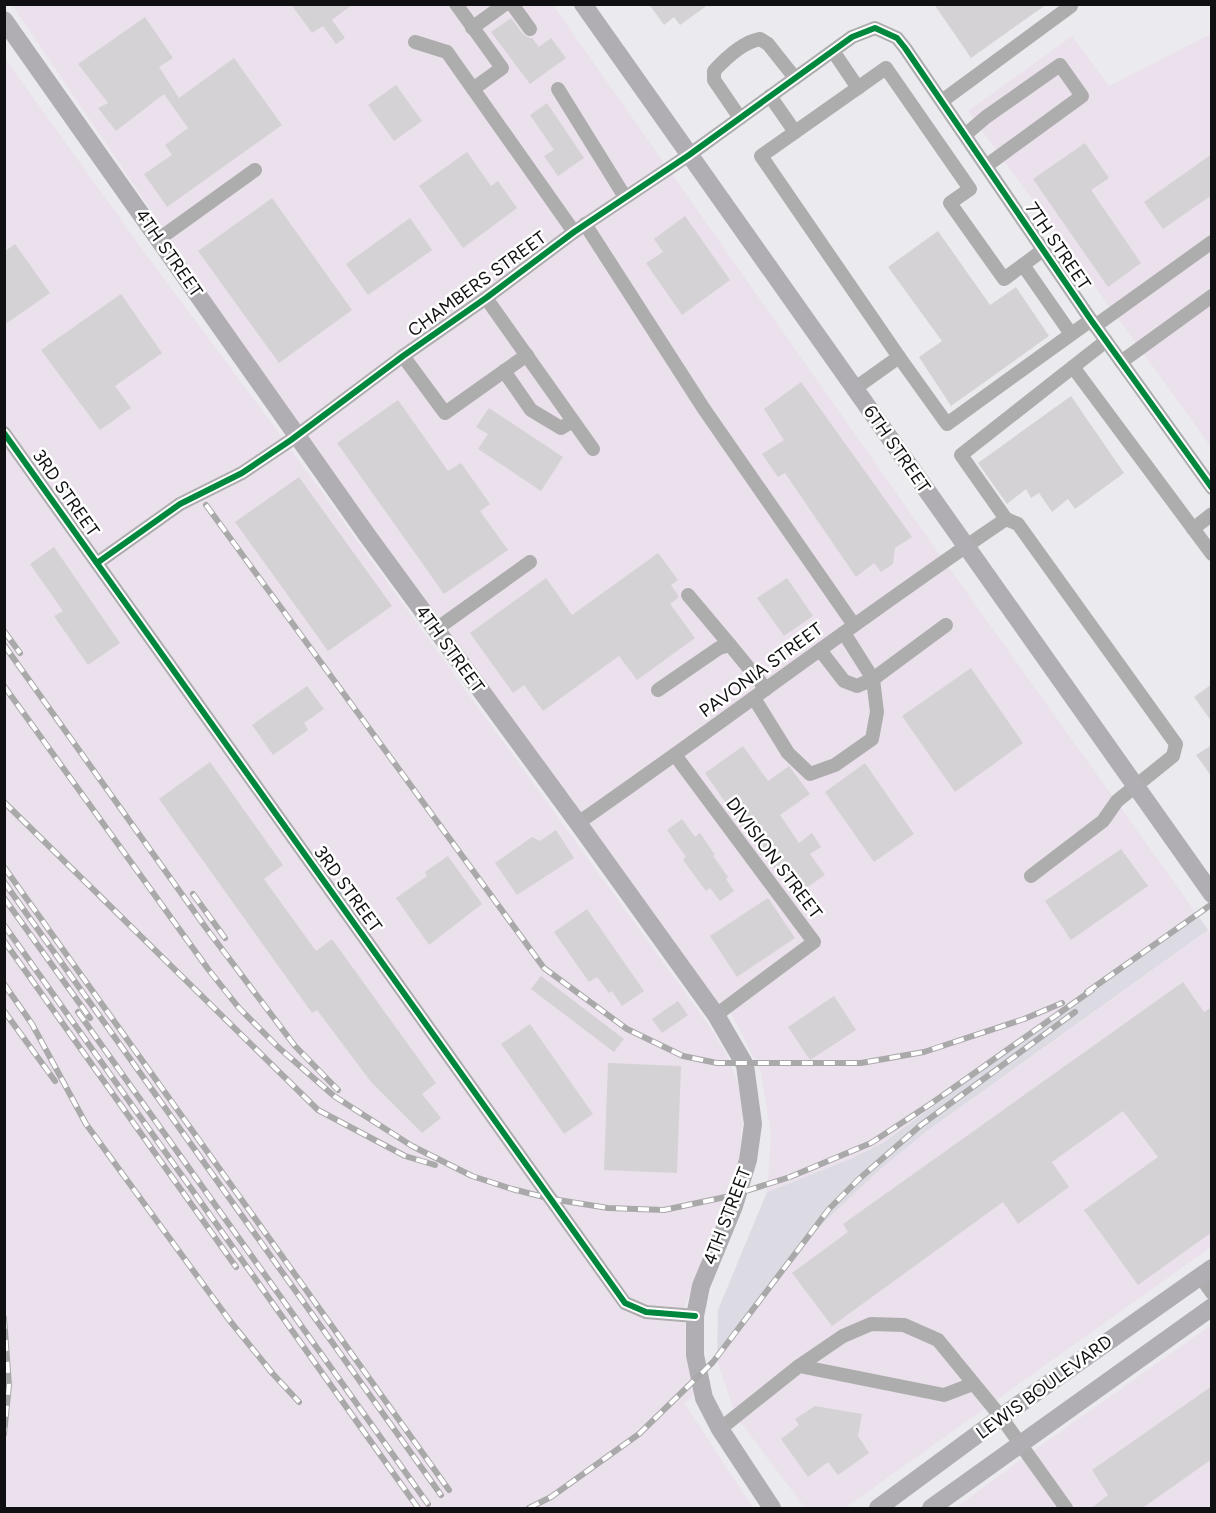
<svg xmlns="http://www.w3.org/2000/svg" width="1216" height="1513" font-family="Figtree,sans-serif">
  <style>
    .built { fill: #dcdbe3 }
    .industrial { fill: #ebe1ec }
    .building { fill: #d4d2d4 }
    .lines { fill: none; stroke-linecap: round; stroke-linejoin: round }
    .minor { stroke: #aeadad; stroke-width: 14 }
    .major { stroke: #b0aeb2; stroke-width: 18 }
    .rail-casing { stroke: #aaa9aa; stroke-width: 6 }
    .rail { stroke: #fff; stroke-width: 4; stroke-dasharray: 11; stroke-linecap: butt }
    .cycleway-casing { stroke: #fff; stroke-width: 10 }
    .cycleway { stroke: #00873e; stroke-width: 6 }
    .labels { text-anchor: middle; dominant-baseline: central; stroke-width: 5; stroke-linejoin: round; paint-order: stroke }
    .street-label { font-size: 18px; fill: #100f11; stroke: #fff }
  </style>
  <rect width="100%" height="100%" fill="#ebeaee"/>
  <path class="built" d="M1199 917 1208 930 927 1131 821 1225 717 1361 718 1310 767 1192 852 1158 884 1142 1092 990Z"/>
  <g class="industrial">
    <path d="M12 5H553L947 565 1199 917 1092 990 884 1142 852 1158 767 1192 771 1135 761 1072 730 1011 723 1015 585 825 449 631 296 424Z"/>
    <path d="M1211 34V447L968 111 1072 36 1109 86Z"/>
    <path d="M4 57 145 253 276 429 708 1024 726 1053 737 1081 744 1108 739 1160 685 1306 686 1349 696 1392 685 1404 753 1508H5Z"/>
    <path d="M1208 930 1212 934 1211 1247 845 1508H805L736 1416 717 1361 821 1225 878 1171 927 1131Z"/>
    <path d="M1211 1325V1508H955L1036 1449Z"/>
  </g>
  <g class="building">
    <path d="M291 4H353L332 20 345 38 336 44 323 26 312 33Z"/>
    <path d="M649 4H709L680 25 674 17 664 25Z"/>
    <path d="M934 4H1047L971 58Z"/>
    <path d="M145 17 173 58 159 67 179 98 234 58 282 125 167 207 144 174 172 155 165 145 188 128 164 94 116 131 98 108 108 103 78 64Z"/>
    <path d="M511 18 523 34 527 37 532 38 539 47 551 38 566 58 530 84 491 32Z"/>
    <path d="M396 85 422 121 394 141 368 105Z"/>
    <path d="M547 103 584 158 558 176 544 156 554 150 530 115Z"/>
    <path d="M1085 143 1109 178 1091 190 1141 263 1108 287 1033 179Z"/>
    <path d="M467 152 491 186 498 181 517 208 463 248 419 186Z"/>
    <path d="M1212 154V195L1163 229 1144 202Z"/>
    <path d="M272 198 352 310 279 363 198 251Z"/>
    <path d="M685 216 730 280 682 315 646 263 663 252 654 239Z"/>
    <path d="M410 218 432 250 368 295 346 264Z"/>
    <path d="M938 231 990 305 1016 287 1049 336 951 406 919 357 942 341 888 267Z"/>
    <path d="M15 244 50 293 4 325V252Z"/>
    <path d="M121 294 162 353 115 386 131 408 100 430 41 350Z"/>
    <path d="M801 382 912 537 895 548 893 564 881 572 874 563 856 577 785 473 778 477 762 454 784 440 764 409Z"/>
    <path d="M1071 396 1124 473 1075 509 1068 499 1052 512 1039 493 1031 498 1026 489 1007 504 978 463Z"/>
    <path d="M398 400 448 471 461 463 490 504 480 511 508 550 444 594 337 443Z"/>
    <path d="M489 408 563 457 541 491 478 449 488 434 476 427Z"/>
    <path d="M299 477 392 606 328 651 235 522Z"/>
    <path d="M54 547 120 643 88 665 54 616 63 611 30 564Z"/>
    <path d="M658 553 678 580 671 585 679 597 670 604 695 638 637 680 619 656 543 711 524 685 513 693 470 633 546 578 572 615Z"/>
    <path d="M787 578 813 616 784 636 757 598Z"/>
    <path d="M971 668 1023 743 955 792 902 716Z"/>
    <path d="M1212 684V722L1194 697Z"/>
    <path d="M307 686 324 709 304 723 308 730 273 755 252 725Z"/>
    <path d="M1212 745V777L1196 755Z"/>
    <path d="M743 746 768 781 789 766 810 794 780 815 799 843 812 833 821 847 810 854 825 875 794 896 763 852 761 854 705 773Z"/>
    <path d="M210 762 283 865 264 879 316 951 332 939 436 1083 422 1094 441 1118 422 1133 371 1082 317 1010 312 1013 159 799Z"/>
    <path d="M865 763 914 834 874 862 825 792Z"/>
    <path d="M682 819 695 837 700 833 715 855 713 856 728 877 726 879 734 891 720 901 710 888 706 891 683 860 686 857 667 830Z"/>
    <path d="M556 830 574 858 517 895 495 863 532 837 540 841Z"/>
    <path d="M1121 849 1148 886 1071 940 1045 901Z"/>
    <path d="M448 856 482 904 429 945 396 898 427 876 425 872Z"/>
    <path d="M768 898 795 938 737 977 710 936Z"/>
    <path d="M587 909 644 991 622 1006 612 991 609 993 597 977 589 982 554 932Z"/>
    <path d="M541 976 624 1039 614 1052 531 989Z"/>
    <path d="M1183 982 1204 1012 1212 1007V1232L1138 1285 1084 1210 1158 1157 1123 1111 1052 1162 1069 1187 1018 1224 1003 1202 832 1326 792 1273 848 1232 843 1224Z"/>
    <path d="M834 996 856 1030 810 1060 788 1027Z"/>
    <path d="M678 1001 688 1015 662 1033 652 1019Z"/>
    <path d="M530 1024 593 1114 564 1134 501 1044Z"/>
    <path d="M608 1063 681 1066 677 1173 604 1170Z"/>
    <path d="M1212 1386V1459L1141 1509H1090L1108 1495 1092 1470Z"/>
    <path d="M815 1406 862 1414 858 1436 869 1453 838 1475 828 1462 808 1477 781 1439 799 1425 795 1419Z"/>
  </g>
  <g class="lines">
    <g class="minor">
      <path d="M456 4 502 68 473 89"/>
      <path d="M512 4 530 29"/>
      <path d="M472 28 505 4"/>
      <path d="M415 42 447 52 574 232"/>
      <path d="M833 51 858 88"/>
      <path d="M558 89 625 197"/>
      <path d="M770 96 795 132"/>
      <path d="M942 101 1071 6"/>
      <path d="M740 118 714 80V71C725 59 743 42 760 39L768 44 795 78"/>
      <path d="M965 135 986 117 1060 65 1082 96 986 166"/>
      <path d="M585 224 704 409 854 625"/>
      <path d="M159 239 255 170"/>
      <path d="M1043 250 1023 265 1071 334"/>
      <path d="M486 298 593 449"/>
      <path d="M1095 326 1212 242"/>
      <path d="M403 356 445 413 527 355"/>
      <path d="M899 357 947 424 1091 320"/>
      <path d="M1121 362 1212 296"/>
      <path d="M1073 367 1212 554"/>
      <path d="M504 371 531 410 561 428 573 421"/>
      <path d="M854 389 899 357 761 156 886 68 970 189 950 203 1004 279 1023 265"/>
      <path d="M4 433 625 1303 646 1312 695 1316"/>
      <path d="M1006 519 1018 524 1176 744 1173 756 1117 801 1103 821 1031 876"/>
      <path d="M1193 529 1212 514"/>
      <path d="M97 563 180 504 242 473 291 440 403 356 486 298 574 232 689 155 852 37 875 28 897 38 905 48 1091 320 1212 488"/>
      <path d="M688 595 730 645"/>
      <path d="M435 630 530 562"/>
      <path d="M820 650 844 681 857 686 873 679 946 625"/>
      <path d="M658 690 719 648 730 645 766 689"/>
      <path d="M754 698 788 753 810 774 835 765 872 739 877 712 873 679 844 633"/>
      <path d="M675 755 814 942 716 1015"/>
      <path d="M578 823C722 723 861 617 1006 519L961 455 1106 341"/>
      <path d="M1200 1276 1212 1293"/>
      <path d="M799 1366 843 1336 871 1324 904 1325 938 1340 1001 1417 1066 1508"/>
      <path d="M720 1429 799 1366 944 1395 973 1384"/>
    </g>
    <g class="major">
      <path d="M583 4 1212 894"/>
      <path d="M4 20 367 535 578 823 716 1015 745 1065 753 1124 748 1160 734 1206 701 1286 695 1316V1355L704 1398 720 1429 772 1508"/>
      <path d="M878 1508 1001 1417 1212 1268"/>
      <path d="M931 1508 1212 1307"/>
    </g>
    <defs>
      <g id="rail">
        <path d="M206 505 544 968 627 1029 683 1056 717 1063H861L924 1052 1024 1019 1062 1003"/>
        <path d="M4 631 20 653"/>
        <path d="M4 645 206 928 295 1046 338 1090"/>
        <path d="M4 686 208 969 239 1008 278 1047 334 1096 412 1146 472 1176 512 1189 552 1199 608 1208 664 1210 730 1196 790 1177 871 1143 932 1103 1092 990"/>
        <path d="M4 802 318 1110 405 1156 435 1165"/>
        <path d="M4 867 449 1490"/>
        <path d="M4 882 441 1495"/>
        <path d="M193 894 225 938"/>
        <path d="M4 898 90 1018"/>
        <path d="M4 925 418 1508"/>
        <path d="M4 941 236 1267"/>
        <path d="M4 984 32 1024 86 1124 230 1321 273 1374 299 1402"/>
        <path d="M1087 992 1212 904"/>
        <path d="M4 1011 55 1081"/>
        <path d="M78 1012 428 1504"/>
        <path d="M4 1318 9 1385 4 1434"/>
        <path d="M529 1508 551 1497 639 1434 713 1362 829 1209 859 1179 921 1125 1075 1012"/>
      </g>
    </defs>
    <use href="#rail" class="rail-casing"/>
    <use href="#rail" class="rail"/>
    <defs>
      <g id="cycleway">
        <path d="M4 433 625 1303 646 1312 695 1316"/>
        <path d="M97 563 180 504 242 473 291 440 403 356 486 298 574 232 689 155 852 37 875 28 897 38 905 48 1091 320 1212 488"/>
      </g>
    </defs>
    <use href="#cycleway" class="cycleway-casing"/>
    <use href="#cycleway" class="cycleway"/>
  </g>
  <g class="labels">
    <g class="street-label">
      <text transform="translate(1058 246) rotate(56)">7TH STREET</text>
      <text transform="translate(169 253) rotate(55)">4TH STREET</text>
      <text transform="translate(477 284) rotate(-36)">CHAMBERS STREET</text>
      <text transform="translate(897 449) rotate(55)">6TH STREET</text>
      <text transform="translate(66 493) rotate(55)">3RD STREET</text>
      <text transform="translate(450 649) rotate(54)">4TH STREET</text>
      <text transform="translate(761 670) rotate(-36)">PAVONIA STREET</text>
      <text transform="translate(774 858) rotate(53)">DIVISION STREET</text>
      <text transform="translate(348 889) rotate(54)">3RD STREET</text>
      <text transform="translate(727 1216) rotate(-69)">4TH STREET</text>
      <text transform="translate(1044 1387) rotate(-36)">LEWIS BOULEVARD</text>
    </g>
  </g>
  <rect width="1216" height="1513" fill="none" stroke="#100f11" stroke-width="12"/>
</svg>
